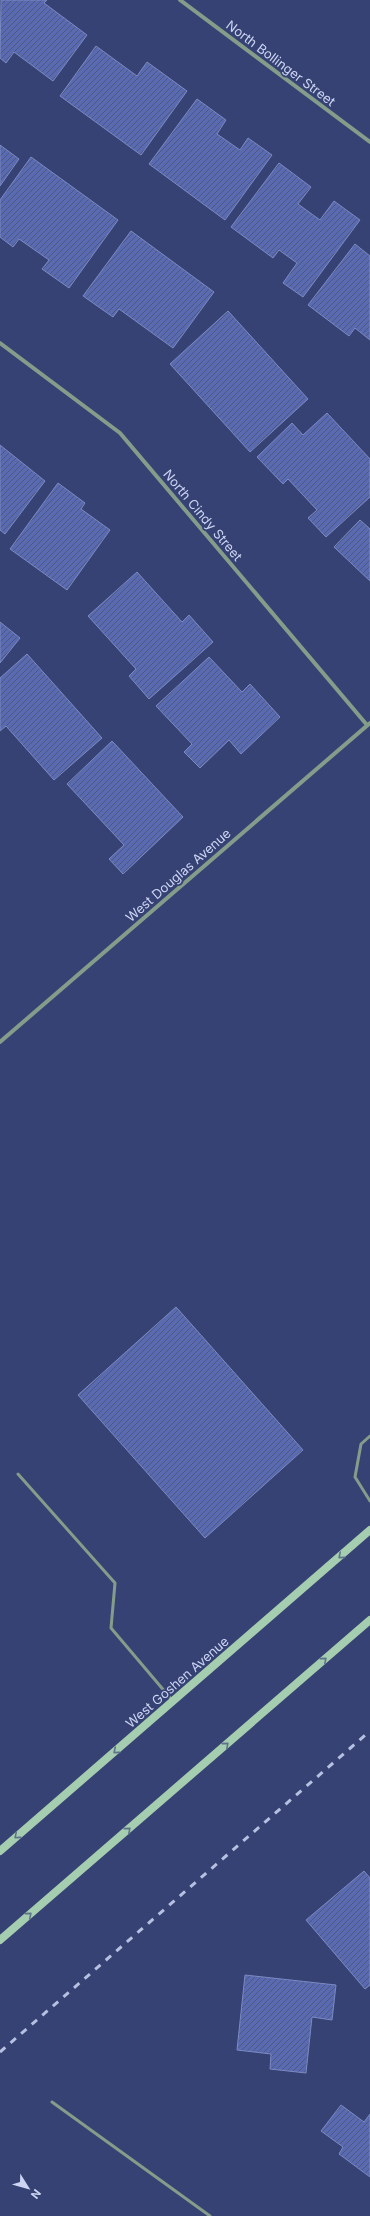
<svg xmlns="http://www.w3.org/2000/svg" width="370" height="2216" font-family="Inter,sans-serif">
  <style>
    .building { fill: url(#building-hatch); stroke: #7b8ac2 }
    .lines { fill: none; stroke-linecap: round; stroke-linejoin: round }
    .lane { stroke: #849d8a; stroke-width: 3 }
    .street { stroke: #849d8a; stroke-width: 4 }
    .secondary { stroke: #a5cdaf; stroke-width: 8 }
    .rail { stroke: #b6c0e1; stroke-width: 3; stroke-dasharray: 7 7; stroke-linecap: butt }
    .oneway { stroke: #5e7389 }
    .labels { text-anchor: middle; dominant-baseline: central; stroke-width: 3.5; stroke-linejoin: round; paint-order: stroke }
    .street-label { font-size: 13px; fill: #ccd5f3; stroke: #374274 }
  </style>
  <defs>
    <pattern id="building-hatch" width="6" height="6" patternUnits="userSpaceOnUse"><rect width="6" height="6" fill="#5a6ab1"/><path d="M-1 1l2-2M0 6l6-6M5 7l2-2" fill="none" stroke="#4d5782"/></pattern>
  </defs>
  <rect width="100%" height="100%" fill="#374274"/>
  <g class="building">
    <path d="M1 0H47L44 3 87 35 53 81 14 52 6 63 0 58Z"/>
    <path d="M96 46 137 76 147 62 187 91 141 155 60 96Z"/>
    <path d="M197 99 226 120 217 134 240 150 248 138 272 155 225 220 149 164Z"/>
    <path d="M0 145 19 159 0 186Z"/>
    <path d="M31 157 118 220 69 288 42 269 49 260 19 239 13 247 0 237V200Z"/>
    <path d="M279 163 311 187 298 204 320 220 334 201 360 220 303 297 283 283 297 263 279 250 273 258 231 227Z"/>
    <path d="M131 231 214 292 173 348 119 309 113 317 83 296Z"/>
    <path d="M355 244 370 256V340L355 328 349 336 308 305Z"/>
    <path d="M228 311 308 399 250 452 170 364Z"/>
    <path d="M327 413 370 459V497L326 537 308 518 317 510 288 479 283 484 257 457 292 423 303 435Z"/>
    <path d="M0 445 45 481 5 534 0 530Z"/>
    <path d="M58 483 85 503 81 509 110 530 67 590 10 549Z"/>
    <path d="M360 520 370 529V581L334 547Z"/>
    <path d="M137 572 182 622 189 615 213 642 149 699 129 676 136 669 88 616Z"/>
    <path d="M0 622 20 638 0 663Z"/>
    <path d="M27 654 102 738 54 780 6 726 0 731V678Z"/>
    <path d="M209 657 242 692 250 684 280 717 241 754 229 740 200 768 184 752 192 744 156 706Z"/>
    <path d="M112 741 183 817 123 874 109 859 124 845 67 784Z"/>
    <path d="M176 1307 303 1450 205 1538 78 1395Z"/>
    <path d="M364 1871 370 1878V1985L365 1989 306 1920Z"/>
    <path d="M245 1975 336 1985 332 2020 312 2017 306 2073 270 2069 271 2054 237 2050Z"/>
    <path d="M341 2105 364 2122 370 2114V2177L339 2154 343 2147 321 2131Z"/>
  </g>
  <g class="lines">
    <g class="lane">
      <path d="M370 1436 361 1444 355 1477 370 1501"/>
      <path d="M18 1474 115 1583 111 1628 172 1700"/>
      <path d="M52 2102 210 2216"/>
    </g>
    <g class="street">
      <path d="M180 0 370 142"/>
      <path d="M0 343 120 433 367 725"/>
      <path d="M0 1042 370 723"/>
    </g>
    <g class="secondary">
      <path d="M0 1851 370 1530"/>
      <path d="M0 1940 370 1620"/>
    </g>
    <path class="rail" d="M0 2052 370 1731"/>
  </g>
  <defs><path id="oneway-chevron" d="M-2-3.5L2.5 0L-2 3.5" fill="none" stroke-width="1.6" stroke-linecap="round" stroke-linejoin="round"/></defs>
  <g class="oneway">
    <use href="#oneway-chevron" transform="translate(341 1556) rotate(139)"/>
    <use href="#oneway-chevron" transform="translate(324 1660) rotate(-41)"/>
    <use href="#oneway-chevron" transform="translate(226 1745) rotate(-41)"/>
    <use href="#oneway-chevron" transform="translate(116 1751) rotate(139)"/>
    <use href="#oneway-chevron" transform="translate(128 1830) rotate(-41)"/>
    <use href="#oneway-chevron" transform="translate(17 1836) rotate(139)"/>
    <use href="#oneway-chevron" transform="translate(29 1915) rotate(-41)"/>
  </g>
  <g class="labels">
    <g class="street-label">
      <text transform="translate(281 63) rotate(37)">North Bollinger Street</text>
      <text transform="translate(203 515) rotate(50)">North Cindy Street</text>
      <text transform="translate(178 875) rotate(-41)">West Douglas Avenue</text>
      <text transform="translate(177 1682) rotate(-41)">West Goshen Avenue</text>
    </g>
  </g>
  <g transform="translate(28 2188) rotate(127)" stroke="#374274" stroke-width="3" paint-order="stroke">
  <path d="M0-3L7 15L0 10L-7 15Z" fill="#ccd5f3"/>
  <text y="-6" font-size="11" font-weight="bold" text-anchor="middle" fill="#ccd5f3">N</text>
  </g>
</svg>
